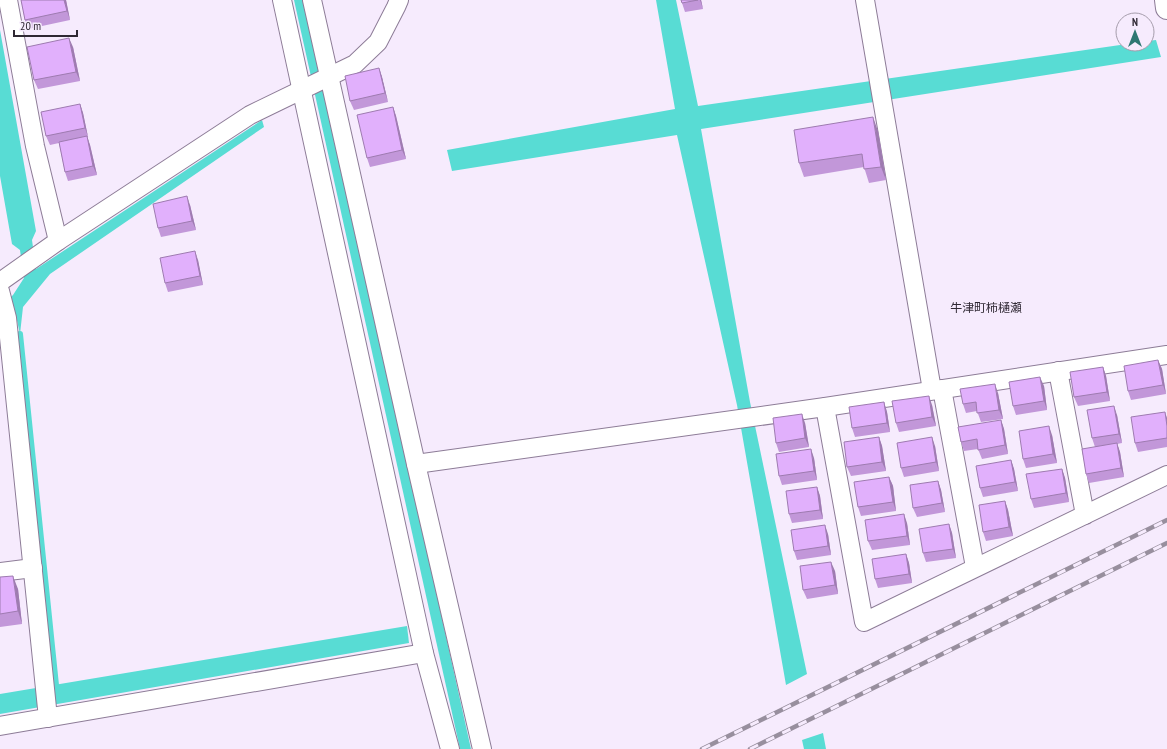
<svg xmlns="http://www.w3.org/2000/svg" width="1167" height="749" font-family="'PT Sans Narrow','Noto Sans JP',sans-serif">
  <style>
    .water { fill: #58dcd4 }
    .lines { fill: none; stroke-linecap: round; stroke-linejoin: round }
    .stream { stroke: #58dcd4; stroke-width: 6 }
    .street-casing { stroke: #8d7c97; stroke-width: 20 }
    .secondary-casing { stroke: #8d7c97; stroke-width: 24 }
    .street { stroke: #fff; stroke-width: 18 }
    .secondary { stroke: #fff; stroke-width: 22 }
    .rail-casing { stroke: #988f9e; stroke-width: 4.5 }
    .rail { stroke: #f6ebfd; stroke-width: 3; stroke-dasharray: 9; stroke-linecap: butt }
    .wall { fill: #c297d9 }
    .shaded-wall { fill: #9e7bb0 }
    .building { fill: #e1b0fc; stroke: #9e7bb0 }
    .labels { text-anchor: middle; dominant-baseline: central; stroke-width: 4; stroke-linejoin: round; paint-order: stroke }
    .quarter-label { font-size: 12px; fill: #2f2833; stroke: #f6ebfd }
  </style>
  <rect width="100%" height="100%" fill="#f6ebfd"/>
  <g class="water">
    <path d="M294 0H305L471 749H460Z"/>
    <path d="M656 0H676L698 106 1127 44H1147V41L1156 40 1161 57 701 129 750 402 807 674 786 685 737 405 677 135 452 171 447 150 675 109Z"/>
    <path d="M0 30 36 231 32 240 36 269 262 120 264 127 50 274 23 307 20 334 14 307 0 317V307L13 295 24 278 20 250 12 244 0 176Z"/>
    <path d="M407 626 409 643 0 714V694Z"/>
    <path d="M823 733 826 749H804L802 740Z"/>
  </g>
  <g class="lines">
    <path class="stream" d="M20 334 56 685"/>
    <defs>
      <g id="street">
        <path d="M8 0 35 146 58 241"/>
        <path d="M282 0 424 653 450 749"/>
        <path d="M312 0 416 464 482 749"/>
        <path d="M865 0 932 390"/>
        <path d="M0 282 58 241 250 115 355 64 378 42 396 7 399 0"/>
        <path d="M0 291 7 318 48 718"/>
        <path d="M1058 371 1085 515"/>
        <path d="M942 389 975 567"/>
        <path d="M825 407 864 622 1167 475"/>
        <path d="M416 464 825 407 1167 355"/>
        <path d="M0 572 33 568"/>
        <path d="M0 726 424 653"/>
      </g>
      <path id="secondary" d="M1166 0 1167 8"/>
    </defs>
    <use href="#street" class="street-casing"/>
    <use href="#secondary" class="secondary-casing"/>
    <use href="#street" class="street"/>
    <use href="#secondary" class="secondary"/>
    <defs>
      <g id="rail">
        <path d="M702 749 1167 520"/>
        <path d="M750 749 1167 543"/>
      </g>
    </defs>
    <use href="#rail" class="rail-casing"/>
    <use href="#rail" class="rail"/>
  </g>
  <g class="wall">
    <path d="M21 0H66L70 20 28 29 25 20Z"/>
    <path d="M681 0H701L703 9 685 12Z"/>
    <path d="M73 47 80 81 38 89 34 80Z"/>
    <path d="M379 68 382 77 388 102 354 110 350 101Z"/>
    <path d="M80 104 83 113 88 137H87L90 145 97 175 68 181 65 172 59 143 50 145 46 136Z"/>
    <path d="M393 107 396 116 406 159 370 167 367 158Z"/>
    <path d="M878 131 886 180 869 183 864 167 804 177 799 163Z"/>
    <path d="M190 205 196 230 161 237 158 228Z"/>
    <path d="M198 260 203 285 168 292 165 283Z"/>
    <path d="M1158 360 1162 369 1166 394 1131 400 1128 391Z"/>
    <path d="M1103 367 1106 376 1110 401 1078 406 1074 397Z"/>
    <path d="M1044 386 1047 410 1016 415 1013 406Z"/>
    <path d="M998 393 1003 419 981 422 977 411 966 413 963 404Z"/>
    <path d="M884 402 887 412 890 432 855 437 852 428Z"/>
    <path d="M932 405 936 426 899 432 896 423Z"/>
    <path d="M1117 415 1122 443 1117 444 1120 452 1124 477 1089 483 1086 474 1095 447 1092 438Z"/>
    <path d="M1167 418V447L1138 452 1135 443Z"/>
    <path d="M1001 420 1004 429 1008 454 982 459 978 449 964 451 961 442Z"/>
    <path d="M805 423 809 447 779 452 776 443Z"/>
    <path d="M1052 435 1057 463 1026 468 1023 459Z"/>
    <path d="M879 437 882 446 886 471 851 476 847 467Z"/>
    <path d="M935 446 939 471 904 477 901 468Z"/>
    <path d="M814 458 817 480 782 485 779 476Z"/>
    <path d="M1011 460 1014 469 1018 491 983 497 980 488Z"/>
    <path d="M1062 469 1065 478 1069 502 1034 508 1031 499Z"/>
    <path d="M889 477 893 486 896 511 861 516 858 507Z"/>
    <path d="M938 481 941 490 945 512 917 517 913 508Z"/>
    <path d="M817 487 820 496 823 519 792 523 789 514Z"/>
    <path d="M1005 501 1008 510 1013 536 986 541 983 532Z"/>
    <path d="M907 523 910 545 872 550 868 541Z"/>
    <path d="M949 524 952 533 956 558 926 562 923 553Z"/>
    <path d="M828 534 831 555 797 560 794 551Z"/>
    <path d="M906 554 909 563 912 583 878 588 875 579Z"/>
    <path d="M835 571 838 594 807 599 803 590Z"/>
    <path d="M0 577 18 589 22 624 0 627Z"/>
  </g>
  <g class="shaded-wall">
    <path d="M64 0H66L70 20 67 11Z"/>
    <path d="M700 0H701L703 9Z"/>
    <path d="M69 38 73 47 80 81 76 72Z"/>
    <path d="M379 68 382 77 388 102 385 93Z"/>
    <path d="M80 104 83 113 88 137 85 128Z"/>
    <path d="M393 107 396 116 406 159 402 150Z"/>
    <path d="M873 117 878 131 886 180 881 167Z"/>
    <path d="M87 136 90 145 97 175 93 166Z"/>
    <path d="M187 196 190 205 196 230 192 221Z"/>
    <path d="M195 251 198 260 203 285 200 276Z"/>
    <path d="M1158 360 1162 369 1166 394 1163 385Z"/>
    <path d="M1103 367 1106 376 1110 401 1107 392Z"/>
    <path d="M1040 377 1044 386 1047 410 1044 401Z"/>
    <path d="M995 384 998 393 1003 419 999 410Z"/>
    <path d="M929 396 932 405 936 426 932 417Z"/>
    <path d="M884 402 887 412 890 432 887 423Z"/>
    <path d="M1114 406 1117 415 1122 443 1119 434Z"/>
    <path d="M1165 412 1167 418V426Z"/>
    <path d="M802 414 805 423 809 447 805 438Z"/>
    <path d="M1001 420 1004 429 1008 454 1005 445Z"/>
    <path d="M1049 426 1052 435 1057 463 1053 454Z"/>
    <path d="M879 437 882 446 886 471 882 462Z"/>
    <path d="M932 437 935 446 939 471 936 462Z"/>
    <path d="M1117 443 1120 452 1124 477 1121 468Z"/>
    <path d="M811 449 814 458 817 480 814 471Z"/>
    <path d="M1011 460 1014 469 1018 491 1015 482Z"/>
    <path d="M1062 469 1065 478 1069 502 1066 493Z"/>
    <path d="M889 477 893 486 896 511 893 502Z"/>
    <path d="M938 481 941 490 945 512 942 503Z"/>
    <path d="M817 487 820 496 823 519 820 510Z"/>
    <path d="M1005 501 1008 510 1013 536 1009 527Z"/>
    <path d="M904 514 907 523 910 545 907 536Z"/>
    <path d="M949 524 952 533 956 558 953 549Z"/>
    <path d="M825 525 828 534 831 555 828 546Z"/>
    <path d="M906 554 909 563 912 583 909 574Z"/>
    <path d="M831 562 835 571 838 594 835 585Z"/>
    <path d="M13 576 18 589 22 624 18 611Z"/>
  </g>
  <g class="building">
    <path d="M21 0H64L67 11 25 20Z"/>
    <path d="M681 0H698L682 3Z"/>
    <path d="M69 38 76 72 34 80 27 47Z"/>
    <path d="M379 68 385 93 350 101 345 76Z"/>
    <path d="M80 104 85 128 46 136 41 112Z"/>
    <path d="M393 107 402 150 367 158 357 115Z"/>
    <path d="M873 117 881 167 864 169 862 154 799 163 794 130Z"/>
    <path d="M87 136 93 166 65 172 59 142Z"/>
    <path d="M187 196 192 221 158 228 153 204Z"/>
    <path d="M195 251 200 276 165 283 160 258Z"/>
    <path d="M1158 360 1163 385 1128 391 1124 366Z"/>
    <path d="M1103 367 1107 392 1074 397 1070 372Z"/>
    <path d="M1040 377 1044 401 1013 406 1009 382Z"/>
    <path d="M995 384 999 410 977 413 976 402 963 404 960 389Z"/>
    <path d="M929 396 932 417 896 423 892 401Z"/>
    <path d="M884 402 887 423 852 428 849 407Z"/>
    <path d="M1114 406 1119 434 1092 438 1087 410Z"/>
    <path d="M1165 412 1167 426V438L1135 443 1131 417Z"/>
    <path d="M802 414 805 438 776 443 773 418Z"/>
    <path d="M1001 420 1005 445 978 450 977 439 961 442 958 427Z"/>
    <path d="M1049 426 1053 454 1023 459 1019 431Z"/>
    <path d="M879 437 882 462 847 467 844 442Z"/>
    <path d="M932 437 936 462 901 468 897 443Z"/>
    <path d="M1117 443 1121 468 1086 474 1082 449Z"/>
    <path d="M811 449 814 471 779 476 776 454Z"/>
    <path d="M1011 460 1015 482 980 488 976 466Z"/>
    <path d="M1062 469 1066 493 1031 499 1026 474Z"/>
    <path d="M889 477 893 502 858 507 854 482Z"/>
    <path d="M938 481 942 503 913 508 910 485Z"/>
    <path d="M817 487 820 510 789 514 786 491Z"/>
    <path d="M1005 501 1009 527 983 532 979 505Z"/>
    <path d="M904 514 907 536 868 541 865 520Z"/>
    <path d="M949 524 953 549 923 553 919 529Z"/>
    <path d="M825 525 828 546 794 551 791 530Z"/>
    <path d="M906 554 909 574 875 579 872 559Z"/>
    <path d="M831 562 835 585 803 590 800 566Z"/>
    <path d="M13 576 18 611 0 614V577Z"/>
  </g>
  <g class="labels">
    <g class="quarter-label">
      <text x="986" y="307">牛津町柿樋瀬</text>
    </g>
  </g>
  <g transform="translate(1135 32)"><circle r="19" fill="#f6ebfd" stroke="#a69dac"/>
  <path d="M0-3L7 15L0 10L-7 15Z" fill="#2e7772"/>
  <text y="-6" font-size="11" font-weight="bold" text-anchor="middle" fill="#2f2833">N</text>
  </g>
  <path d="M14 30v6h63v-6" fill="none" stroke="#2f2833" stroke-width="2"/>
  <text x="20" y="30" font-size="12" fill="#2f2833" stroke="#f6ebfd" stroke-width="3" paint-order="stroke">20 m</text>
</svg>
